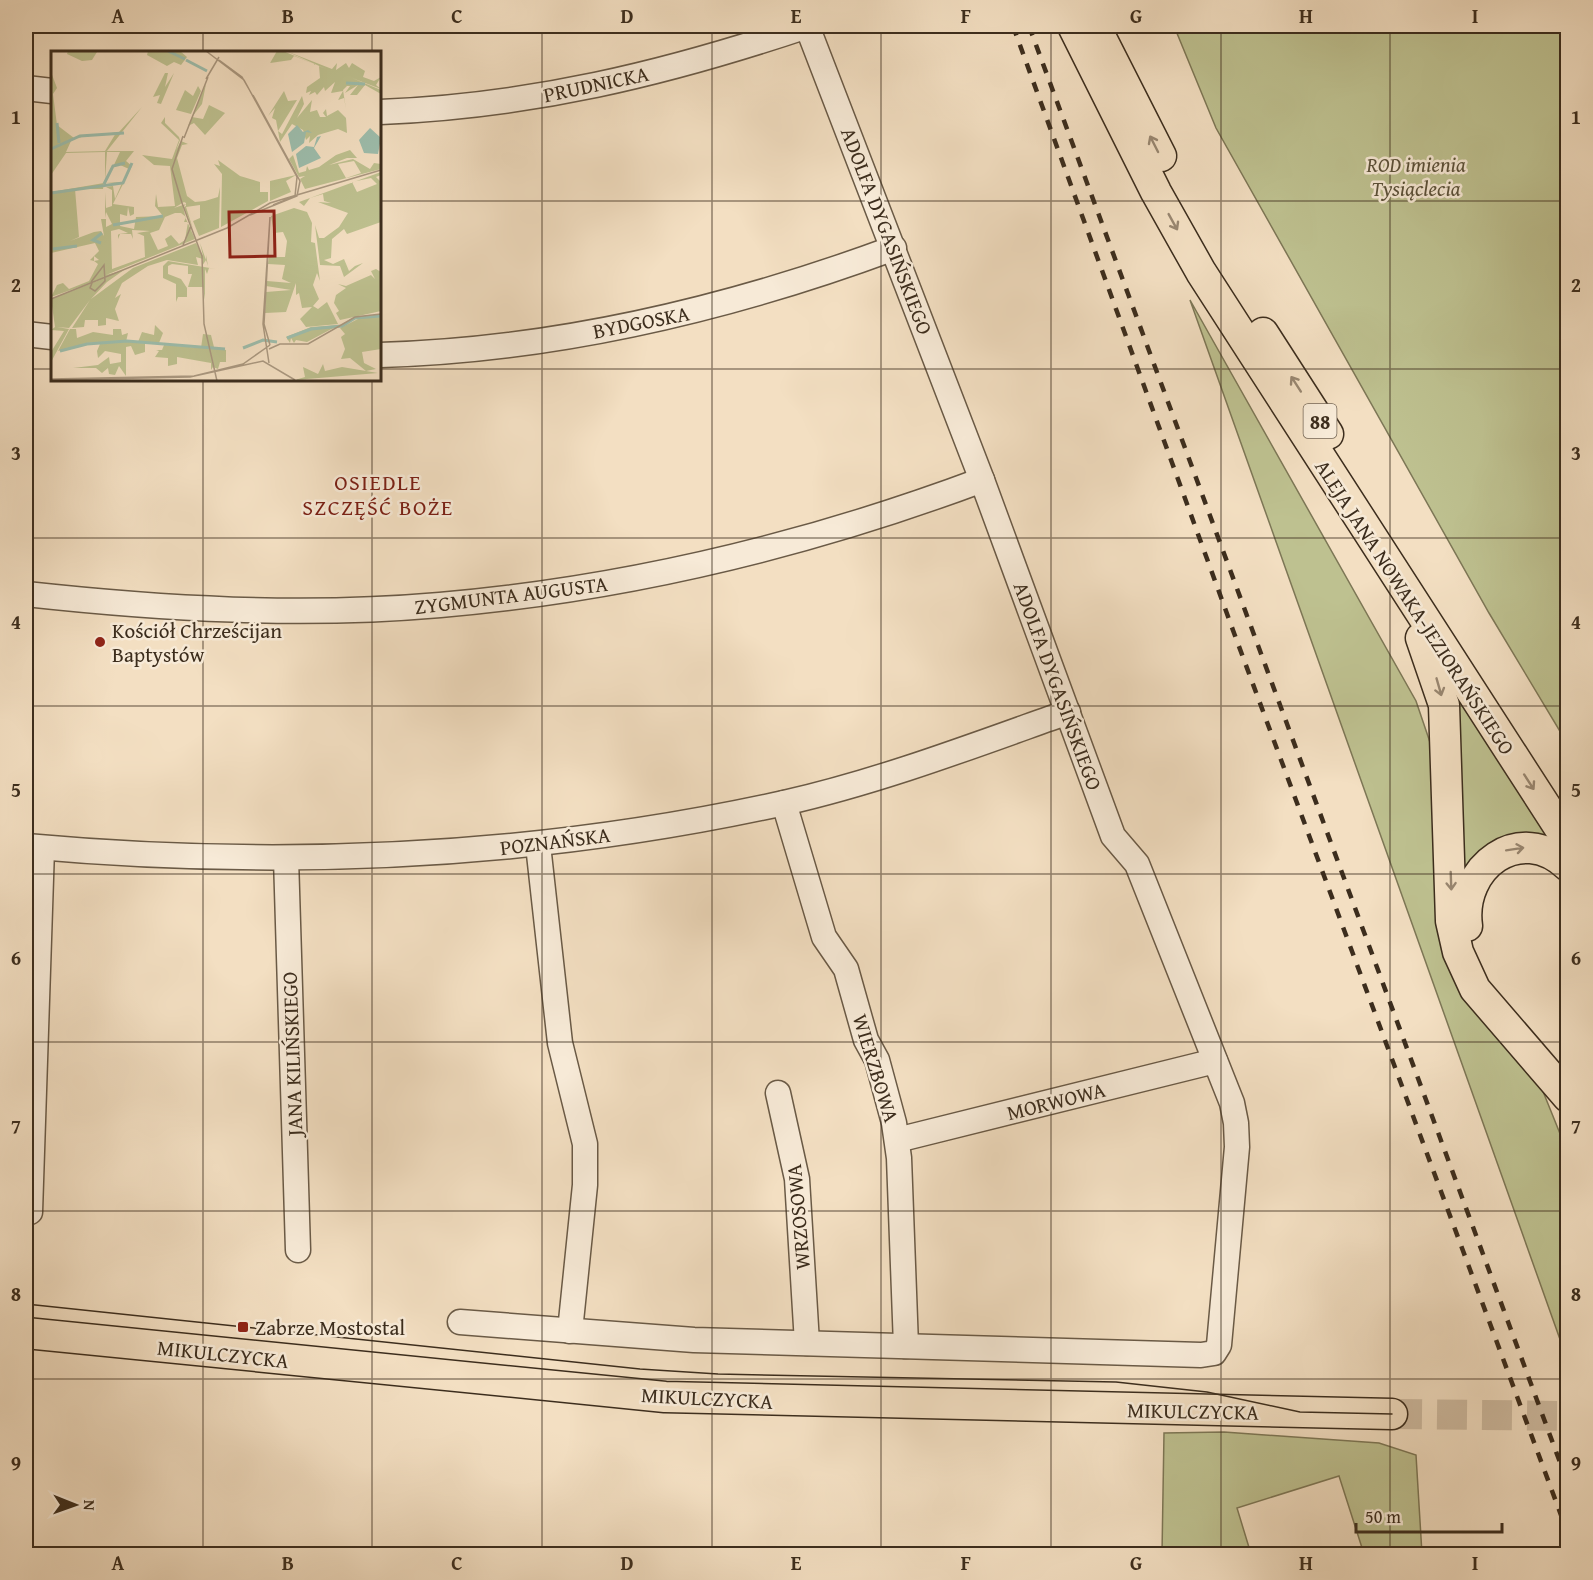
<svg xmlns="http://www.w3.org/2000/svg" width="1593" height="1580" font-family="'Gentium Book Plus',serif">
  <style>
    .green { fill: #bec190; stroke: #7d7756; stroke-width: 1.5 }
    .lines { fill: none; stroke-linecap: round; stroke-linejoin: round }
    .major-tunnel { stroke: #cebba1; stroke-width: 30; stroke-dasharray: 30 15; stroke-linecap: butt }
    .minor-casing { stroke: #6a5a46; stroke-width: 27 }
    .major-casing { stroke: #3c2d1d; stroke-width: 33 }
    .minor { stroke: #f7ead7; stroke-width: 24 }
    .major { stroke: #f3dfc2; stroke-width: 30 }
    .tram { stroke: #3c2d1d; stroke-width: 1.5 }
    .rail { stroke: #3c2d1d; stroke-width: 4.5; stroke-dasharray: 10 10; stroke-linecap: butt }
    .oneway { stroke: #988670 }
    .grid { fill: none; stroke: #3c2d1d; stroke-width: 1.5; stroke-opacity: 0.55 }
    .poi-dot { fill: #8f2418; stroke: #f7ead7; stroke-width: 2 }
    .labels { text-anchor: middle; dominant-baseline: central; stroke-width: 5; stroke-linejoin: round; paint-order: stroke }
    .shield { fill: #f7ead7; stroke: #746655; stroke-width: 1.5 }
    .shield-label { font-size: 20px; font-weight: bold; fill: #3c2d1d }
    .street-label { font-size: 21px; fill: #3c2d1d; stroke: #f7ead7 }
    .park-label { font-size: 21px; font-style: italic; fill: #5c523a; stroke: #f7ead7 }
    .poi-label { font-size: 21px; fill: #3c2d1d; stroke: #f7ead7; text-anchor: start }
    .neighbourhood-label { font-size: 22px; letter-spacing: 1.5px; fill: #7a1f14; stroke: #f7ead7 }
    .inset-river { fill: none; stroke: #9dbdac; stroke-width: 3 }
    .inset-road { fill: none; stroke: #aa9880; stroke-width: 1.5 }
    .view { fill: #8f2418; fill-opacity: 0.15; stroke: #8f2418; stroke-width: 3 }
    .inset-edge { fill: none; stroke: #3c2d1d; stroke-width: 3 }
    .neatline { fill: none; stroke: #3c2d1d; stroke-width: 2 }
    .grid-label { font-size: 20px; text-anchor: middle; font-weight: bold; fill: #3c2d1d }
  </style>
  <rect width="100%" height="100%" fill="#f3dfc2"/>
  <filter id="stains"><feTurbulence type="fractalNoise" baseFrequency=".00333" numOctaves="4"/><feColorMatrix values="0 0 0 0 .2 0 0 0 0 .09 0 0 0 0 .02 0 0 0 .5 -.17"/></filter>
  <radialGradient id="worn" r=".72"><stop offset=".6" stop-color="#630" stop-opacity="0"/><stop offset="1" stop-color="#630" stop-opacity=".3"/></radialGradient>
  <g class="green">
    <path d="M1174 26H1567V743L1489 613 1216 128Z"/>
    <path d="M1190 300 1416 701 1435 757 1441 889 1540 1084 1567 1151V1359Z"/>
    <path d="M1448 682 1555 842 1463 883Z"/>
    <path d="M1224 1432 1379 1443 1416 1455 1422 1554H1364L1339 1476 1237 1508 1251 1554H1162L1164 1433Z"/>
  </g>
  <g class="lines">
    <path class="major-tunnel" d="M1392 1414 1568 1416"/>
    <defs>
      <g id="minor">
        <path d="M26 88 52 91"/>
        <path d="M380 112C531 106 664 74 807 26"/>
        <path d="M26 334 52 337"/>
        <path d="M380 355C556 350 729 309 894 248"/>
        <path d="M26 594C163 609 302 617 440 605 626 589 808 545 982 480"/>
        <path d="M784 803 824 937 846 969 866 1040 877 1060 894 1123 899 1158 906 1346"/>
        <path d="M538 845 560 1043 585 1144V1185L570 1331"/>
        <path d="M26 846C279 869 535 858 784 803 881 781 975 745 1068 712"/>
        <path d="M286 858 298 1250"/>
        <path d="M778 1093 797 1179 807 1343"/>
        <path d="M897 1140 1215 1061"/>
        <path d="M30 1212 42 848"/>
        <path d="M460 1322 694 1340 1201 1355 1214 1353 1219 1345 1237 1147 1236 1123 1232 1103 1137 864 1113 836 982 480 807 26"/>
      </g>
      <g id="major">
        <path d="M1073 26 1156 192 1201 272 1568 841"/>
        <path d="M1095 26 1161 156"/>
        <path d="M1263 333 1328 434"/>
        <path d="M1421 638 1444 705 1451 921 1458 952 1475 989 1568 1097"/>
        <path d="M1467 926C1459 867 1520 821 1568 866"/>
        <path d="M26 1333 665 1397 1392 1414"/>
      </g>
    </defs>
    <use href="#minor" class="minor-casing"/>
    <use href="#major" class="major-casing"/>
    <use href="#minor" class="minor"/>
    <use href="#major" class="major"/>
    <path class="tram" d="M26 1304 640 1369 718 1374 1116 1382 1207 1392 1300 1412 1392 1414"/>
    <g class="rail">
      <path d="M1013 26 1234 633 1568 1534"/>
      <path d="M1029 26 1568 1484"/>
    </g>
  </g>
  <defs><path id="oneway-shaft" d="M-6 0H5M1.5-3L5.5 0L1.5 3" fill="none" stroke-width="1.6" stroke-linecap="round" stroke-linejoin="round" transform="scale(1.5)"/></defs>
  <g class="oneway">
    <use href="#oneway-shaft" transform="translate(1154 144) rotate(-117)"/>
    <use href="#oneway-shaft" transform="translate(1173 222) rotate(61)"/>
    <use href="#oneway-shaft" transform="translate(1296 384) rotate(-123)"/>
    <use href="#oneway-shaft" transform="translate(1439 687) rotate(74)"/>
    <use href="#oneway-shaft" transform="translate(1529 782) rotate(57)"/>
    <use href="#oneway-shaft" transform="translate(1515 849) rotate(-9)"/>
    <use href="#oneway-shaft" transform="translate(1451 881) rotate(88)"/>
  </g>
  <path class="grid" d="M203 26V52M372 26V52M542 26V1554M712 26V1554M881 26V1554M1051 26V1554M1221 26V1554M1390 26V1554M26 201H52M380 201H1568M26 369H52M380 369H1568M203 380V1554M372 380V1554M26 538H1568M26 706H1568M26 874H1568M26 1042H1568M26 1211H1568M26 1379H1568"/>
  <g class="poi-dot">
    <circle cx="100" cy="642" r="6"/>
    <rect x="237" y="1321" width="12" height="12" rx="3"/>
  </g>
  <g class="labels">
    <rect class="shield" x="1303.5" y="404" width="33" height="34" rx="4.5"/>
    <g class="shield-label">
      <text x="1320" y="421">88</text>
    </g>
    <g class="street-label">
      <text transform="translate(596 84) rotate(-12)">PRUDNICKA</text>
      <text transform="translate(887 231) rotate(69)">ADOLFA DYGASIŃSKIEGO</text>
      <text transform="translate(641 322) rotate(-11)">BYDGOSKA</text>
      <text transform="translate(511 595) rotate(-7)">ZYGMUNTA AUGUSTA</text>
      <text transform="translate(1415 607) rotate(57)">ALEJA JANA NOWAKA-JEZIORAŃSKIEGO</text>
      <text transform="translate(1058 686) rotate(70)">ADOLFA DYGASIŃSKIEGO</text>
      <text transform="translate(555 841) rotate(-7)">POZNAŃSKA</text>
      <text transform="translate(292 1054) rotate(-92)">JANA KILIŃSKIEGO</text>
      <text transform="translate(876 1068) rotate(73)">WIERZBOWA</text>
      <text transform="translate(1056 1101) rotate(-14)">MORWOWA</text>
      <text transform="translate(798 1217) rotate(-95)">WRZOSOWA</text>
      <text transform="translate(223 1354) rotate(6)">MIKULCZYCKA</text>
      <text transform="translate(707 1398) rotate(3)">MIKULCZYCKA</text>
      <text transform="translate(1193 1411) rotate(1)">MIKULCZYCKA</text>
    </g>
    <g class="park-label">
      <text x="1416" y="164">ROD imienia<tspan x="1416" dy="24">Tysiąclecia</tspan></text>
    </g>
    <g class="poi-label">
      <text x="112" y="630">Kościół Chrześcijan<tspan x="112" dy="24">Baptystów</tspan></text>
      <text x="255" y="1327">Zabrze Mostostal</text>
    </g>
    <g class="neighbourhood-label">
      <text x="378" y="482">OSIEDLE<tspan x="378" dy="25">SZCZĘŚĆ BOŻE</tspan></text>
    </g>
  </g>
  <g transform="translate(51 51)">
    <rect width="330" height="330" fill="#f3dfc2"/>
    <path d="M17 0H41L46 1 41 9 31 10 16 3ZM97 0H129L136 6 130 14 123 11 116 15 96 4ZM226 0H232L275 18 235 0 281 18 286 12 285 19 295 12 298 17 301 12 314 20 312 26 323 30 330 26 325 34 330 38 301 27 330 39V43L314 34 306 44H299L307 34 294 42 299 35H296L292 39 295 58 293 47 287 49 292 40 280 42 284 31 274 40 273 36 266 44 264 41 258 44 260 40 255 42 256 36 269 27 268 15 243 5 240 9 219 12ZM0 21 6 37 2 43 6 74 23 87 68 81 91 56 56 100H83L75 110 81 115 62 153 83 156V163L79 165 77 156 76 165 69 163V175L83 178 85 166 112 165 104 155 105 143 107 156 124 155 119 115 103 114 91 104 121 108 128 89 110 72 114 66V72L128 86 129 89 125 99 130 90 137 93 131 94 126 107 136 145 144 151 154 150 167 146 169 136 168 177 148 185 142 170 149 167V154L135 156 142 178 133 156 135 155V152L133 151 123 157 135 153 132 156 135 168 144 188 55 224 73 219 56 231 40 248 82 217 145 192 152 205 149 192 155 209V204L157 215 155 209 151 215 152 208 145 206 147 214 116 209 97 215 71 232 64 247 70 243 64 258 68 270 55 267V274L47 275V269H34L33 276 21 277 39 249 18 277 6 276 18 278 0 311V301L13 280 0 279 4 276 0 248 54 227 0 246 6 234 12 232 18 238 38 230 47 213 43 210 48 209 43 205V210L39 209 48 200 44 192 0 202V141L53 132 52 138H24L28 186 19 190 43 181 50 180 53 185 50 168H55V176L61 173 55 161 54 167V141L55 157 61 155V139L55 136 62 135 64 148 71 132H54L72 131 78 118 67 113 62 116 69 101H56L54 130V101L15 102 0 124ZM65 82 54 100 15 101 20 90 28 85ZM124 162H130L135 166 133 171H137L134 189 128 193 120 184 114 188 117 195 107 199 99 182 108 179 114 166ZM68 178 77 182 68 183 67 184V188L69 183H80L82 188 81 179 99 180 86 182 93 185 94 206 61 218 60 180ZM114 22H117L114 36 123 22 110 53 106 52 109 44 102 46ZM155 33 151 53 141 66 152 68 158 54 174 62 154 84 143 72 137 75ZM147 35 150 40 140 63 125 59 134 39 142 45ZM233 40 237 50 246 49 227 80 231 83 229 87 251 45 253 53 246 67 261 49 259 61 266 59 269 66H275L272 62 275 58 276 65 287 59 295 67 296 82 287 78 267 84 258 92 259 85 255 89 252 79 241 73 229 91 225 69 221 67 224 57 217 65ZM299 99 306 107H296L278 114 302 108 319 118 323 112 330 113V118L254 138 249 128 254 125 248 126 238 108 242 104 248 122 255 120 256 115 258 119 268 116 285 104ZM303 110 310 122 295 127 287 113ZM167 109 189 125 209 131V141H217V150L170 176 171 123 163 113 169 115ZM330 121V124L325 126 330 131V171L296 183 293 178 281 188 280 207 273 209 282 213 293 208 298 220 304 215 312 212 293 226 289 215 269 214 264 174 268 187H273L288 176 297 162 267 151 280 152 273 150 272 143 259 147 253 155 248 151ZM320 127 326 133 306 141 301 131ZM245 124 235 130 240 141 219 150V130ZM243 157 256 161 261 172 260 191 264 192 269 230 266 222 262 234 268 248 262 255 267 258 276 251 287 273 255 276 249 268 261 256 251 257 248 242 245 244V232L235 261 214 262 215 241 240 239 215 235 216 230 240 232 231 228 234 214 217 213 218 206H234L236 190 232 181 223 182 220 165ZM117 210 165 218 158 217 156 223 154 218V249L152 236H137L141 223H137V215L121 213 117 215V223L130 228 136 237V246H127L125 251V233L112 227V215ZM325 218 330 221V260L289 269 285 262 288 260 283 252 285 244 295 237 287 233 295 235 320 224 324 228 320 220ZM330 266V298L311 301 313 312 325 318 315 320 299 307 290 308 294 298 290 286 294 283 289 277 309 267ZM104 274 112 282 108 292 94 291V301L84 304 80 295 75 296V325L68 315 64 324 58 323 57 317 51 322 45 317H22L47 314 58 306 59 313 70 311V303L54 300 47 307 46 300 49 293 71 290 36 292 7 300 19 278H25L26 287 42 281 62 284V278H70L71 284 77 282 75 291H87L91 281 103 284ZM288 274 256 291 245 289 243 292 240 287 239 292 235 286 260 276ZM152 283 160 284 163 296 175 299V311H169L167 318 162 316 160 319V312L126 306V313L117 315V307L104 306 108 300 105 299H111L113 294 150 297ZM272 313 274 320 291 316 327 322 244 329 254 326 252 316 267 323Z" fill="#bec190" fill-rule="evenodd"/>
    <path d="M246 74 252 81 257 79 261 82 255 81 253 92 241 101 237 83ZM319 77 330 87 327 103 313 102 308 89ZM270 85 263 97 270 107 248 117 245 103 255 95 263 96 266 86Z" fill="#9dbdac"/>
    <path class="inset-river" d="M117 0 134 8M135 9 156 20M295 32 314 33M6 72 8 92M0 98 29 85 73 82M53 133 62 115 74 112M0 142 72 132 81 112M62 174 112 165M50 192 42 189 51 182M2 198 26 195M236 287 260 278 291 275 304 267 330 265M192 297 212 289 226 291M9 300 36 293 76 290 174 298"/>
    <path class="inset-road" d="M155 0 193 29 246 126 244 145 222 154M168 9 191 26 203 47M155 28 168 6M133 87 157 26M131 152 151 205 153 273 166 330M131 152 121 118 132 85M199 164 246 145 249 130 202 44M219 166 213 273 219 294M132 194 140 175M40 231 53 214 54 230 44 240 39 237 41 232M0 248 176 177 219 152 330 119M218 298 229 293H257L304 266 330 263M218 312 212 273 219 166M0 328 143 325 192 313 219 294M0 329 139 326 212 310 244 329"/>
    <path class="view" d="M223 160 224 205 179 206 178 161Z"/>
    <rect width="330" height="330" class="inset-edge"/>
  </g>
  <rect width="1593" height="1580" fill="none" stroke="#f3dfc2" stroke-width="66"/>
  <g transform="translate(75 1505) rotate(91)" stroke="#f7ead7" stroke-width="4.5" paint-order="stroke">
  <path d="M0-4.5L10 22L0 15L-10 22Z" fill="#3c2d1d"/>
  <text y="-9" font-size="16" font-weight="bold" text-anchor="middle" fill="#3c2d1d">N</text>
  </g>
  <path d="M1356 1523v9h146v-9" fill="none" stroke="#3c2d1d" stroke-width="3"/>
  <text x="1365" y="1523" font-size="18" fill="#3c2d1d" stroke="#f7ead7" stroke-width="4.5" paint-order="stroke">50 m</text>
  <rect x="33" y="33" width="1527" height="1514" class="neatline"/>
  <g class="grid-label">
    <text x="118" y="23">A</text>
    <text x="288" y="23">B</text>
    <text x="457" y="23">C</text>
    <text x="627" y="23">D</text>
    <text x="796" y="23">E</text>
    <text x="966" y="23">F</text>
    <text x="1136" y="23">G</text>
    <text x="1306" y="23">H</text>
    <text x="1475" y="23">I</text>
    <text x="16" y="124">1</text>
    <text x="1576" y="124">1</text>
    <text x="16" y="292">2</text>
    <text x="1576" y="292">2</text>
    <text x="16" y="460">3</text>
    <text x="1576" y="460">3</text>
    <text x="16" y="629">4</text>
    <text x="1576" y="629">4</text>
    <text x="16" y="797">5</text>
    <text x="1576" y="797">5</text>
    <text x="16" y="965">6</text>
    <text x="1576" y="965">6</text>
    <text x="16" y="1133">7</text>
    <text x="1576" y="1133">7</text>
    <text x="16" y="1301">8</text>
    <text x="1576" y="1301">8</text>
    <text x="16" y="1470">9</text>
    <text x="1576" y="1470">9</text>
    <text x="118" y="1570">A</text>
    <text x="288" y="1570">B</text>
    <text x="457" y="1570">C</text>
    <text x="627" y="1570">D</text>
    <text x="796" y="1570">E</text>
    <text x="966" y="1570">F</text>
    <text x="1136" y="1570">G</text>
    <text x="1306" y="1570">H</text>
    <text x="1475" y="1570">I</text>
  </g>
  <rect width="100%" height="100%" filter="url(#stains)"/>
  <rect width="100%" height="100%" fill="url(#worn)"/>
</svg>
